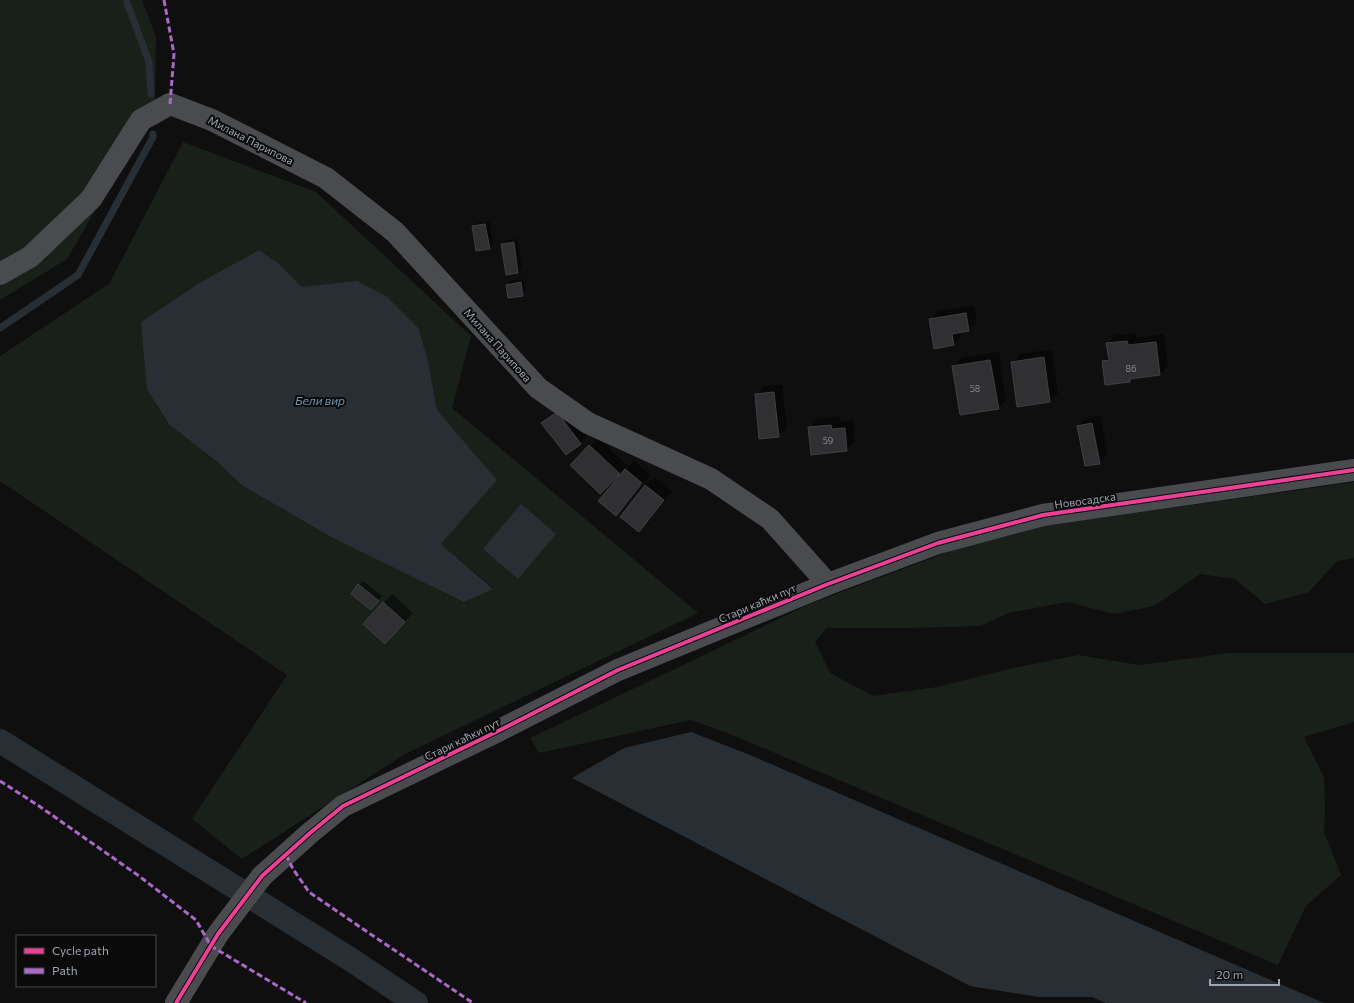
<svg xmlns="http://www.w3.org/2000/svg" width="1354" height="1003" font-family="Commissioner,sans-serif">
  <style>
    .green { fill: #19201a; fill-rule: evenodd }
    .water { fill: #272f34 }
    .shadow { fill: #0007 }
    .lines { fill: none; stroke-linecap: round; stroke-linejoin: round }
    .stream { stroke: #272f34; stroke-width: 7 }
    .canal { stroke: #272f34; stroke-width: 24 }
    .building { fill: #303032; stroke: #3e4044 }
    .minor { stroke: #4a4b4f; stroke-width: 22 }
    .quiet { stroke: #ac68c9; stroke-width: 3; stroke-dasharray: 6 3; stroke-linecap: butt }
    .cycleway-casing { stroke: #0a0a0b; stroke-width: 6 }
    .cycleway { stroke: #ea4096; stroke-width: 4 }
    .labels { text-anchor: middle; dominant-baseline: central; stroke-width: 4; stroke-linejoin: round; paint-order: stroke }
    .number-label { font-size: 9px; fill: #848891 }
    .street-label { font-size: 11px; fill: #a0a6b1; stroke: #0a0a0b }
    .water-label { font-size: 12px; font-style: italic; fill: #7697ad; stroke: #0a0a0b }
  </style>
  <rect width="100%" height="100%" fill="#0f0f10"/>
  <g class="green">
    <path d="M0 0H142L156 37 155 107 67 259 0 300Z"/>
    <path d="M183 142 316 192 471 336 452 408 698 613 405 754 242 859 192 819 287 675 0 481V356L109 284ZM259 250 278 263 302 287 419 329 428 361 437 410 497 480 441 544 493 588 464 601 331 537 243 486 215 460 141 322 199 283Z"/>
    <path d="M1354 482V558L1337 561 1309 592 1265 604 1235 579 1200 574 1154 606 1114 614 1068 602 1008 613 980 626 912 628H826L815 642 830 673 873 696 937 687 1013 668 1078 655 1139 665 1230 653H1354V722L1304 737 1324 777 1325 808 1324 832 1341 875 1306 906 1278 965 725 732 691 720 539 753 530 738 698 658 807 605 972 543 1044 526Z"/>
  </g>
  <g class="water">
    <path d="M259 250 278 263 302 287 357 281 386 296 419 329 428 361 437 410 497 480 441 544 493 589 464 602 331 537 243 486 215 460 169 424 147 389 141 322 199 283Z"/>
    <path d="M521 504 556 534 518 579 483 549Z"/>
    <path d="M691 732 750 755 1324 1003H1106L1092 997H1039L970 986 572 778 624 748Z"/>
  </g>
  <g class="shadow">
    <path d="M489 221 493 244 489 248 473 227 477 223Z"/>
    <path d="M517 239 522 268 518 272 507 274 502 244 506 240Z"/>
    <path d="M524 279 526 291 523 295 507 285 511 281Z"/>
    <path d="M974 306 977 322 969 330 961 332 962 336 954 344 930 320 939 311Z"/>
    <path d="M1136 333V338L1164 334 1168 366 1160 374 1133 378 1129 381 1103 362 1109 356 1107 344 1116 335Z"/>
    <path d="M1052 349 1058 393 1050 401 1013 362 1021 354Z"/>
    <path d="M999 352 1006 400 998 408 953 366 962 358Z"/>
    <path d="M782 385 787 428 778 436 756 395 764 386Z"/>
    <path d="M565 404 589 435 580 443 566 454 543 423 551 415Z"/>
    <path d="M1100 415 1108 454 1099 463 1078 426 1087 418Z"/>
    <path d="M839 417 840 421 853 420 855 442 846 450 809 428 818 419Z"/>
    <path d="M598 438 627 465 609 484 572 465Z"/>
    <path d="M634 461 650 475 616 514 625 470Z"/>
    <path d="M654 477 672 491 647 522 639 531 621 517 646 485Z"/>
    <path d="M363 581 382 596 375 605 359 585Z"/>
    <path d="M392 594 413 613 393 634 364 624Z"/>
  </g>
  <g class="lines">
    <g class="stream">
      <path d="M126 0 149 62 151 94"/>
      <path d="M0 328 78 275 153 137V134"/>
    </g>
    <path class="canal" d="M0 741 350 959 416 1003"/>
  </g>
  <g class="building">
    <path d="M485 224 490 249 476 251 472 226Z"/>
    <path d="M514 242 518 273 506 275 501 244Z"/>
    <path d="M521 282 523 296 508 298 506 285Z"/>
    <path d="M966 313 969 331 952 334 954 345 934 349 929 319Z"/>
    <path d="M1127 341 1128 345 1156 342 1160 375 1130 379V382L1105 385 1102 361 1109 360 1106 343Z"/>
    <path d="M1044 357 1050 402 1017 407 1011 362Z"/>
    <path d="M990 360 999 409 960 415 952 366Z"/>
    <path d="M774 392 779 437 759 439 755 394Z"/>
    <path d="M557 412 581 444 566 455 541 423Z"/>
    <path d="M1092 423 1100 464 1085 466 1077 426Z"/>
    <path d="M831 425 832 429 845 428 847 451 811 455 808 427Z"/>
    <path d="M589 445 620 474 600 494 570 465Z"/>
    <path d="M625 469 642 483 616 516 598 501Z"/>
    <path d="M645 485 664 500 639 532 620 517Z"/>
    <path d="M358 584 379 601 371 610 351 594Z"/>
    <path d="M383 602 405 622 385 644 363 624Z"/>
  </g>
  <g class="lines">
    <g class="minor">
      <path d="M0 274 30 257 91 199 141 120 170 104 212 120 326 178 395 232 538 388 588 423 711 479 770 519 828 584"/>
      <path d="M176 1003 218 934 262 876 310 833 343 806 496 732 618 670 828 584 938 543 1043 515 1354 470"/>
    </g>
    <g class="quiet">
      <path d="M164 0 174 54 170 104"/>
      <path d="M0 781 39 806 139 876 196 920 211 946 306 1003"/>
      <path d="M286 855 293 869 309 892 363 929 473 1003"/>
    </g>
    <defs>
      <path id="cycleway" d="M176 1003 218 934 262 876 310 833 343 806 496 732 618 670 828 584 938 543 1043 515 1354 470"/>
    </defs>
    <use href="#cycleway" class="cycleway-casing"/>
    <use href="#cycleway" class="cycleway"/>
  </g>
  <g class="labels">
    <g class="number-label">
      <text x="1131" y="368">86</text>
      <text x="975" y="388">58</text>
      <text x="828" y="440">59</text>
    </g>
    <g class="street-label">
      <text transform="translate(251 140) rotate(27)">Милана Парипова</text>
      <text transform="translate(498 345) rotate(48)">Милана Парипова</text>
      <text transform="translate(1085 500) rotate(-8)">Новосадска</text>
      <text transform="translate(757 603) rotate(-23)">Стари каћки пут</text>
      <text transform="translate(462 739) rotate(-26)">Стари каћки пут</text>
    </g>
    <g class="water-label">
      <text x="320" y="400">Бели вир</text>
    </g>
  </g>
  <rect x="16" y="935" width="140" height="52" fill="#0a0a0b" stroke="#46484d"/>
  <rect x="24" y="948" width="20" height="6" fill="#ea4096" stroke="#46484d"/>
  <text x="52" y="955" font-size="12" fill="#a0a6b1">Cycle path</text>
  <rect x="24" y="968" width="20" height="6" fill="#ac68c9" stroke="#46484d"/>
  <text x="52" y="975" font-size="12" fill="#a0a6b1">Path</text>
  <path d="M1210 979v6h69v-6" fill="none" stroke="#a0a6b1" stroke-width="2"/>
  <text x="1216" y="979" font-size="12" fill="#a0a6b1" stroke="#0a0a0b" stroke-width="3" paint-order="stroke">20 m</text>
</svg>
